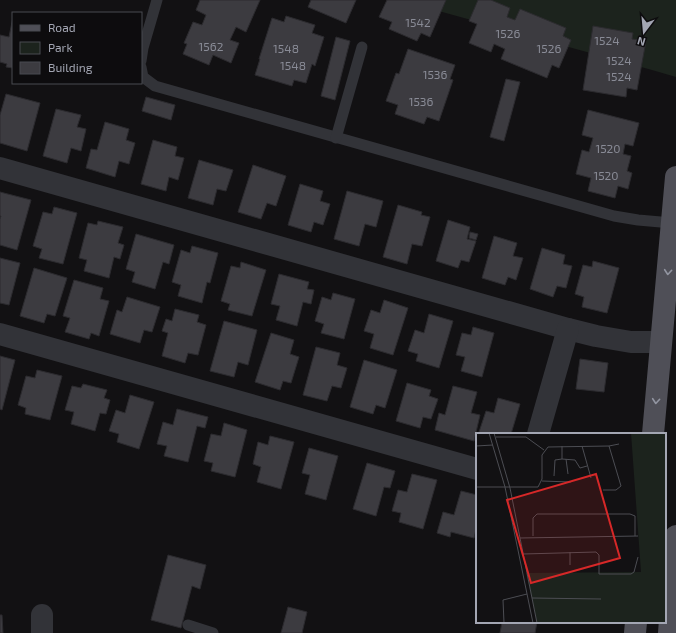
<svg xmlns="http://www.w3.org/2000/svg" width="676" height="633" font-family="'Exo 2',sans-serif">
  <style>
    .green { fill: #1c231d }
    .building { fill: #3c3b40; stroke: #2c2b2f }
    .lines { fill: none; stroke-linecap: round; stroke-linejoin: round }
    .lane { stroke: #323338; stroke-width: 11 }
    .street { stroke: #323338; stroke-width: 22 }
    .primary { stroke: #4f4f57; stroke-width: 22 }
    .oneway { stroke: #9295a1 }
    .labels { text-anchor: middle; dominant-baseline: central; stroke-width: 3.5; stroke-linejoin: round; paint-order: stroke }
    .number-label { font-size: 12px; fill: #898b96 }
    .inset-road { fill: none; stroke: #4c4d53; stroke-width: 1 }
    .view { fill: #d62828; fill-opacity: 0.15; stroke: #d62828; stroke-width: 2 }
    .inset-edge { fill: none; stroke: #a3a6b3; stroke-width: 2 }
  </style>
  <rect width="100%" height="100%" fill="#121113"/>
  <path class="green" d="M399 0H676V77L652 70Z"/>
  <g class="building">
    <path d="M200 0H260L246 32 236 27 230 40 239 43 231 63 213 55 209 65 183 54 187 44 184 43 193 22 202 25 206 15 196 10Z"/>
    <path d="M311 0H356L346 23 308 7Z"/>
    <path d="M387 0H446L430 37 421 33 417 41 389 29 392 22 379 17Z"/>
    <path d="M478 0H491L510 8 507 17 515 20 520 9 566 28 563 36 571 40 559 68 552 65 547 78 501 59 505 49 494 44 491 52 469 43 477 24 469 21Z"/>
    <path d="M286 16 315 25 312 33 324 37 315 66 312 64 306 83 294 80 292 86 255 75 260 59H259L272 18 284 22Z"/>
    <path d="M13 17V68L6 67 7 64 0 62V35L9 37Z"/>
    <path d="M593 26 633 33 632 39 646 41 637 90 627 88 626 97 583 90Z"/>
    <path d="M336 37 350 41 335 100 321 96Z"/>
    <path d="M408 49 455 65 450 79 453 80 439 121 427 117 424 124 395 114 398 105 386 101 396 73 399 74Z"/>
    <path d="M506 79 520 82 504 141 490 137Z"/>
    <path d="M6 94 40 103 27 151 0 143V115Z"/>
    <path d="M146 97 175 105 171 120 142 111Z"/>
    <path d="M56 109 81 115 77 127 86 129 81 151 71 148 67 163 43 156Z"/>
    <path d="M588 110 639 123 633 146 625 144 623 154 631 156 627 171 632 173 628 189 618 186 615 198 588 191 591 178 576 174 582 150 589 152 593 138 582 135Z"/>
    <path d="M105 122 129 129 126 140 135 143 129 164 119 161 115 177 86 168 91 149 97 150Z"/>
    <path d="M153 140 177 147 175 156 184 158 178 180 169 177 166 191 141 184Z"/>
    <path d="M199 160 233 170 226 191 217 189 213 205 188 198Z"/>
    <path d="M253 165 286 176 276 206 267 203 261 219 238 212Z"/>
    <path d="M300 184 323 191 320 201 330 204 323 225 314 222 311 232 288 225Z"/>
    <path d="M347 191 383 201 376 227 365 224 359 246 334 239Z"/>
    <path d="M0 192 31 200 17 250 0 245V219L1 216H0Z"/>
    <path d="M398 205 422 212 421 215 430 217 422 246 412 244 407 264 383 257Z"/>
    <path d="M54 207 77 213 63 264 39 258 42 249 33 246 43 212 52 214Z"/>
    <path d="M448 220 470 227 467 239 476 241 469 262 461 260 458 268 436 261Z"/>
    <path d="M98 221 123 227 118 243 124 245 120 259 114 257 109 278 84 271 87 260 79 258 88 223 97 225Z"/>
    <path d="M470 232 478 234 476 240 469 238Z"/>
    <path d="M136 234 174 245 169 264 163 262 155 289 132 282 135 272 126 269Z"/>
    <path d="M494 236 517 243 513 256 523 258 516 280 508 277 505 285 482 278Z"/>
    <path d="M192 246 218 253 210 283 207 282 202 303 178 296 181 285 172 282 181 250 190 253Z"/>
    <path d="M542 248 565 255 563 264 572 266 566 288 557 286 553 297 530 289Z"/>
    <path d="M0 258 20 263 9 305 0 303Z"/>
    <path d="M593 261 619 268 607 313 582 307 584 297 575 294 583 265 592 267Z"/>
    <path d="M241 262 266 270 252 316 228 310 230 304 221 301 231 266 240 268Z"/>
    <path d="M34 268 67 278 55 316 47 314 44 323 20 316Z"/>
    <path d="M279 274 309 282 307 289 314 290 311 304 303 302 297 326 276 320 280 306 271 304Z"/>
    <path d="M74 280 103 288 100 299 109 301 99 336 91 333 89 339 65 332 70 318 63 316Z"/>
    <path d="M333 293 355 299 344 339 321 333 324 324 315 321 322 297 331 300Z"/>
    <path d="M127 297 160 307 152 332 144 330 140 343 110 334 117 310 122 312Z"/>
    <path d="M384 300 408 308 393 355 370 348 374 334 364 331 371 310 380 313Z"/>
    <path d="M175 309 199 315 197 322 206 325 198 355 188 353 185 363 162 356 168 333 162 331 166 319 172 321Z"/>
    <path d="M429 314 453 321 439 368 416 361 418 354 408 351 415 330 424 333Z"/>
    <path d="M224 321 257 330 248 365 238 362 234 377 210 371Z"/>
    <path d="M473 327 494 333 482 377 461 371 465 357 456 355 462 333 471 335Z"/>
    <path d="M271 333 294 340 290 354 299 357 291 383 283 381 280 390 255 382Z"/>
    <path d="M316 347 340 353 337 365 347 368 341 388 332 386 327 401 303 395Z"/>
    <path d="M0 356 15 360 2 410 0 409Z"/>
    <path d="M580 359 608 363 604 392 576 389Z"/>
    <path d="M364 360 397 370 385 408 376 405 373 414 350 407Z"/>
    <path d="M37 370 62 376 50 420 25 414 26 408 18 405 26 376 35 378Z"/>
    <path d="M407 383 431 390 429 396 438 399 431 419 423 417 420 428 396 421Z"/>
    <path d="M83 384 107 390 104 398 110 400 106 414 100 413 95 431 71 424 74 412 65 410 72 386 81 388Z"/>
    <path d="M453 386 477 392 471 413 480 415 474 441 435 430 439 413 445 415Z"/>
    <path d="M130 395 154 402 139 449 117 442 119 434 109 431 116 410 125 413Z"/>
    <path d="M498 398 520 404 511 434H485L479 432 486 411 494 413Z"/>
    <path d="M177 409 208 417 205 428 197 426 188 462 164 456 167 446 157 444 163 422 173 425Z"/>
    <path d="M224 423 247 430 235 477 211 471 213 463 204 461 211 434 221 436Z"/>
    <path d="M270 436 294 442 281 489 257 482 261 467 253 464 258 442 268 445Z"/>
    <path d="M309 448 338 456 326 500 305 494 310 475 302 473Z"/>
    <path d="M367 463 395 471 390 488 384 487 376 516 353 509Z"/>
    <path d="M412 474 437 480 423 529 399 522 401 513 392 511 398 490 407 492Z"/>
    <path d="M461 491 477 495V525L474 538 451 532 450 537 437 533 443 512 454 515Z"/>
    <path d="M168 555 206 565 200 589 192 586 181 628 151 620Z"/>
    <path d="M288 607 307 612 302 633H281Z"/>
    <path d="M0 615H2L3 633H0Z"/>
    <path d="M502 622H537L535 633H500Z"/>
  </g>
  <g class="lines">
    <g class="lane">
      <path d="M141 61 143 48 157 0"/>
      <path d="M141 67 143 77 155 86 614 216 638 220 672 223"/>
      <path d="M336 138 362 47"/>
      <path d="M188 625 213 633"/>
    </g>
    <g class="street">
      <path d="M0 168 568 329 596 336 631 342H661"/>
      <path d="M0 334 477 469"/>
      <path d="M538 434 568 329"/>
      <path d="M42 615V633"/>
    </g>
    <g class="primary">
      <path d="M653 434 676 177"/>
      <path d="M635 633 636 622"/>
      <path d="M669 633 676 536"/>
    </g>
  </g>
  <defs><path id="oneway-chevron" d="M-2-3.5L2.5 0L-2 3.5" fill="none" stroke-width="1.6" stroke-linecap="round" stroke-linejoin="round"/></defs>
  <g class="oneway">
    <use href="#oneway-chevron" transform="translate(668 272) rotate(95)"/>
    <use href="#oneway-chevron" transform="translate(656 401) rotate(95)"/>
  </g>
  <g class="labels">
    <g class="number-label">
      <text x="418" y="22">1542</text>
      <text x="508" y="33">1526</text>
      <text x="607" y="40">1524</text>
      <text x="211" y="46">1562</text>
      <text x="286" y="48">1548</text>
      <text x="549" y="48">1526</text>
      <text x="619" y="60">1524</text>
      <text x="293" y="65">1548</text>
      <text x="435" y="74">1536</text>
      <text x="619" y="76">1524</text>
      <text x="421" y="101">1536</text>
      <text x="608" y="148">1520</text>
      <text x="606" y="175">1520</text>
    </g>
  </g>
  <g transform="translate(476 433)">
    <rect width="190" height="190" fill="#121113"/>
    <path d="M155 0H190V190H61L50 140 165 139Z" fill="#1c231d"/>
    <path class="inset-road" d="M13 0 29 54 57 190M18 0 34 55 61 190M20 4H50L68 17M0 13 17 12M86 13V26L99 27 104 35 111 33M106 13 115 45M90 26 92 41M78 43 79 27 86 26M66 48 95 49M0 54H62L66 46V22L72 14 133 13 143 11M127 57H140L145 53 133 13M57 103V85L61 81H154L159 83V103M44 105 162 103M94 119V132M47 121 120 119 123 122V141H155L158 139 162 124M56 165 125 166M28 190 27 167 51 161"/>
    <path class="view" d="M120 41 144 125 55 150 31 67Z"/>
    <rect width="190" height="190" class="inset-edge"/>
  </g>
  <rect x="12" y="12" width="130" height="72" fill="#0d0c0e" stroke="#494a50"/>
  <rect x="20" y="25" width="20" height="6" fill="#4f4f57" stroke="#494a50"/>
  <text x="48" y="32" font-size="12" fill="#a3a6b3">Road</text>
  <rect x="20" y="42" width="20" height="12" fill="#1c231d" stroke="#494a50"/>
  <text x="48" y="52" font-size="12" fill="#a3a6b3">Park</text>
  <rect x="20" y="62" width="20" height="12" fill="#3c3b40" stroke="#494a50"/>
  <text x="48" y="72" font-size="12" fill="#a3a6b3">Building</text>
  <g transform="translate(644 32) rotate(196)" stroke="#0d0c0e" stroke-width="3" paint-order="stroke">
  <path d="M0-3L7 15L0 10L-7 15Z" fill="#a3a6b3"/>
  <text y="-6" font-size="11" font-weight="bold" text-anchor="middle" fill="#a3a6b3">N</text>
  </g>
</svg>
